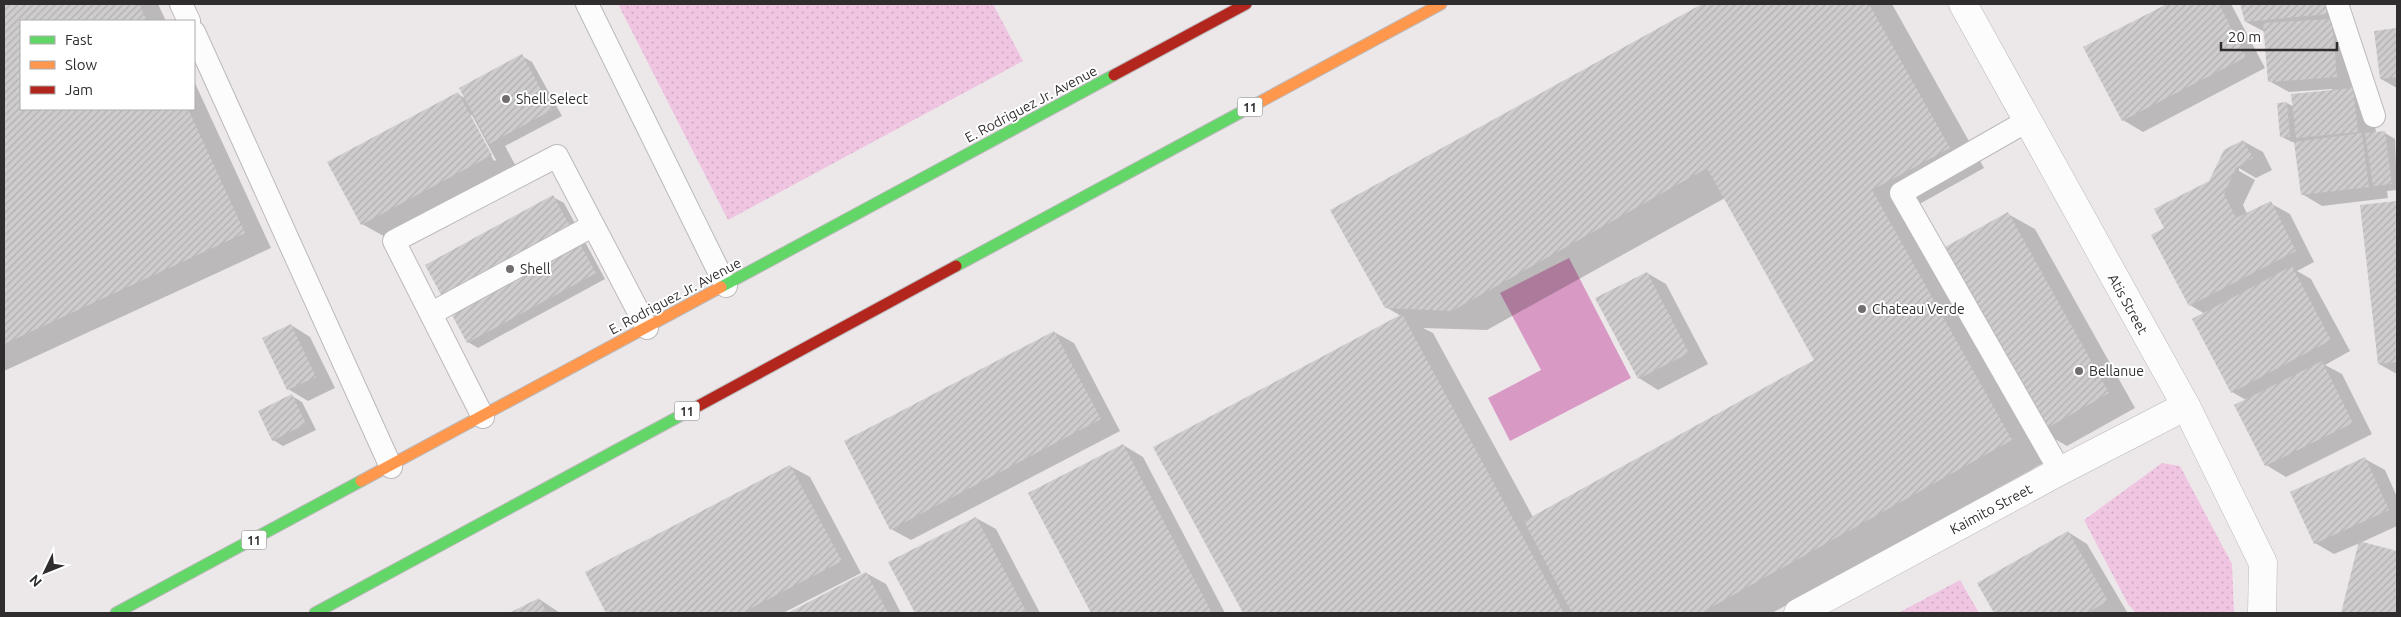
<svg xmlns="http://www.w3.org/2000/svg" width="2401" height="617" font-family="Ubuntu,sans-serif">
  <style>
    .grass { fill: url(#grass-dots) }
    .water { fill: #d89ac4 }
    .shadow { fill: #0003; fill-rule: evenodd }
    .building { fill: url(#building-hatch) }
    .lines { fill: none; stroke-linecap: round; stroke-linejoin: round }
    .lane-casing { stroke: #bcb9bb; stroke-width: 24 }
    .street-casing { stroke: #bcb9bb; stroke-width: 29 }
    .fast-casing { stroke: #bcb9bb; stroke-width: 13 }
    .slow-casing { stroke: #bcb9bb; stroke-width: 13 }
    .jam-casing { stroke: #bcb9bb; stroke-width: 13 }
    .lane { stroke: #fcfcfc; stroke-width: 22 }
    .street { stroke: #fcfcfc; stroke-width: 28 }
    .fast { stroke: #63d668; stroke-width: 11 }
    .slow { stroke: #ff974d; stroke-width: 11 }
    .jam { stroke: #b3261e; stroke-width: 11 }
    .poi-dot { fill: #726e70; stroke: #fff; stroke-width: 2 }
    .labels { text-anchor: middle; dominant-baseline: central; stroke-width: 4; stroke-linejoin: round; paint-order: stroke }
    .shield { fill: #fff; stroke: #6e6c6d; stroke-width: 1 }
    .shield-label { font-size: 12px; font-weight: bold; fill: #302d2f }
    .poi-label { font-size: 14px; fill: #302d2f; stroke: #fff; text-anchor: start }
    .street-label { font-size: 14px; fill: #302d2f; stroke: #fff }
  </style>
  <defs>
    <pattern id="grass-dots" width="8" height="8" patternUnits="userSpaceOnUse" patternTransform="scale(1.25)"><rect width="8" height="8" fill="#f0c5e1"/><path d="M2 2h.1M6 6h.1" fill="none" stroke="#ceaac1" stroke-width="1.8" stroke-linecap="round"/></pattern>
    <pattern id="building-hatch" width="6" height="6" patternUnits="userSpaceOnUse" patternTransform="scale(1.25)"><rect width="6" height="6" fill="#cfccce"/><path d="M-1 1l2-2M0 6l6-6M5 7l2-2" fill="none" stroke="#b2b0b1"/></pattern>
  </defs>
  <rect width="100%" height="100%" fill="#ece8ea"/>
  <g class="grass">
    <path d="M618 4H993L1023 61 728 220Z"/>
    <path d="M2162 463 2180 466 2232 564 2234 613H2136L2128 604 2084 520Z"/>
    <path d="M1960 580 1979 613H1898Z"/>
  </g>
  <path class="water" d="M1569 258 1631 378 1510 441 1488 398 1541 370 1500 293Z"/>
  <g class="shadow">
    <path d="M4 4H158L166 21H21V109H194V81L271 248 4 371Z"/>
    <path d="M1705 4H1892L1984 168 1907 211 2047 461 1772 613H1245L1155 448 1401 316 1386 307 1332 211ZM1725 198 1816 360 1533 517 1433 333 1423 328 1487 330Z"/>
    <path d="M2169 4H2231L2265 68 2143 132 2123 120 2085 47Z"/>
    <path d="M2241 4H2346L2356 87 2350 88 2373 101 2376 134 2385 133 2395 139 2397 190 2387 191 2388 198 2322 206 2302 194 2296 142H2292L2282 137 2287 103 2294 107 2333 91 2332 89 2289 92 2269 81 2265 32 2246 22Z"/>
    <path d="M2397 29V88L2381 79 2375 32Z"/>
    <path d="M522 56 532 62 562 116 505 146 518 170 389 239 362 224 458 94 466 99ZM469 115H472L496 160 494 161Z"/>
    <path d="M2243 141 2263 152 2272 170 2256 178 2239 168V171L2255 180 2243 205 2247 214 2270 203 2290 214 2314 262 2297 271 2311 279 2350 351 2325 365 2342 374 2372 434 2286 477 2266 465 2246 400 2232 392 2205 314 2190 305 2166 228 2210 182Z"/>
    <path d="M553 197 564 203 605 279 478 348 468 342Z"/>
    <path d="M2397 202V374L2379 364 2362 206Z"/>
    <path d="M2008 214 2035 229 2135 408 2067 446 2041 431Z"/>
    <path d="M1647 273 1666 284 1708 364 1658 390 1639 378Z"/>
    <path d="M291 325 310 337 335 388 308 401 288 389 264 338Z"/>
    <path d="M1054 332 1074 343 1120 431 911 540 891 529Z"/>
    <path d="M292 396 302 402 316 430 283 446 273 440Z"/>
    <path d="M1123 445 1143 457 1225 613H1092L1029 494Z"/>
    <path d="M2365 459 2385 470 2397 497V526L2360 543 2397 552V613H2342L2360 543 2334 554 2315 543Z"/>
    <path d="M790 466 810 477 861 573 783 613H608L586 573Z"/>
    <path d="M976 518 996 529 1040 613H917L890 563Z"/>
    <path d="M2068 532 2087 544 2127 612 1995 613 1978 584Z"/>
    <path d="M866 573 886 584 901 613H791Z"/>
    <path d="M539 599 560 613H512Z"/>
  </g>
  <g class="building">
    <path d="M4 4H139L147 21H21V109H188L245 233 4 344Z"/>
    <path d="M1702 4H1869L1950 148 1872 190 2012 440 1701 613H1572L1524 521 1814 360 1707 168 1452 311 1385 308 1330 210Z"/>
    <path d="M2167 4H2219L2246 57 2122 121 2083 47Z"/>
    <path d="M2240 4H2324L2328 14 2245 22Z"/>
    <path d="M2332 19 2337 77 2268 82 2263 23Z"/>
    <path d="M2397 28V77L2380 79 2374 31Z"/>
    <path d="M522 54 552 110 489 144 459 88Z"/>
    <path d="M2353 88 2358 132 2296 138 2291 94Z"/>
    <path d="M458 92 492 155 361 225 327 162Z"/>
    <path d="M2287 102 2290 137H2280L2277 103Z"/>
    <path d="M2385 131 2392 184 2373 186 2365 133Z"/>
    <path d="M2362 133 2369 187 2301 195 2294 142Z"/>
    <path d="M2243 140 2253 158 2236 168 2224 194 2236 218 2271 201 2296 251 2189 306 2151 235 2164 228 2154 209 2209 181 2224 150Z"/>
    <path d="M553 195 596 273 467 343 425 265Z"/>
    <path d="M2397 201V362L2378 364 2360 205Z"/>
    <path d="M2008 212 2109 393 2040 432 1938 251Z"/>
    <path d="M2292 266 2331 340 2231 393 2192 319Z"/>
    <path d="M1647 272 1689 353 1638 379 1595 298Z"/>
    <path d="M1402 314 1564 613H1243L1153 447Z"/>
    <path d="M291 324 316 377 287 390 262 338Z"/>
    <path d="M1054 331 1101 419 890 530 844 441Z"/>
    <path d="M2322 361 2353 423 2265 466 2234 405Z"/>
    <path d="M292 394 306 424 272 441 258 411Z"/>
    <path d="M1123 444 1212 613H1091L1028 493Z"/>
    <path d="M2365 457 2389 510 2314 544 2290 492Z"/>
    <path d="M790 465 842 561 742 613H606L585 572Z"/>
    <path d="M976 517 1027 613H915L888 562Z"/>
    <path d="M2068 531 2108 601 2087 613H1994L1977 583Z"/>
    <path d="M2359 541 2397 551V613H2341Z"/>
    <path d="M866 572 888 613H788Z"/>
    <path d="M539 598 547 613H509Z"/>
  </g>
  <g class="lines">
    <defs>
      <g id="lane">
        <path d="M181 4 189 21"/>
        <path d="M587 4 726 286"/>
        <path d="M2337 4 2374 116"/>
        <path d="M194 32 391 467"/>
        <path d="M2027 121 1901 193 2060 471"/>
        <path d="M432 313 592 226"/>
        <path d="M483 417 394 241 557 156 647 328"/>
      </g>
      <g id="street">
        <path d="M1963 4 2186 406 2263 563 2262 613"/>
        <path d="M1798 613 2060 471 2186 406"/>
      </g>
      <g id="fast">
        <path d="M956 266 1245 110"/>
        <path d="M721 287 1114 75"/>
        <path d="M116 613 361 481"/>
        <path d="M315 613 689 411"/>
      </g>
      <g id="slow">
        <path d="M1245 110 1441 4"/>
        <path d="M361 481 721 287"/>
      </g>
      <g id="jam">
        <path d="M1114 75 1246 4"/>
        <path d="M689 411 956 266"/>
      </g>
    </defs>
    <use href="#lane" class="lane-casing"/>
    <use href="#street" class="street-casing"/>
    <use href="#fast" class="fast-casing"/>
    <use href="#slow" class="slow-casing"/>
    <use href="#jam" class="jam-casing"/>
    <use href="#lane" class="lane"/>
    <use href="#street" class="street"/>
    <use href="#fast" class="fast"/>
    <use href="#slow" class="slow"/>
    <use href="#jam" class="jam"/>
  </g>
  <g class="poi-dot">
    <circle cx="506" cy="99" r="5"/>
    <circle cx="510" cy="269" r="5"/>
    <circle cx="1862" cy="309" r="5"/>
    <circle cx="2079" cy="371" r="5"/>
  </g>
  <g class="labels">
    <g class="shield">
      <rect x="1237.5" y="97.5" width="25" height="19" rx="4"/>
      <rect x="674.5" y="401.5" width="25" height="19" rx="4"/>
      <rect x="241.5" y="530.5" width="25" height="19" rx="4"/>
    </g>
    <g class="shield-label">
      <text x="1250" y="107">11</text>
      <text x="687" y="411">11</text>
      <text x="254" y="540">11</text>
    </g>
    <g class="poi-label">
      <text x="516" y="99">Shell Select</text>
      <text x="520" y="269">Shell</text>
      <text x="1872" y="309">Chateau Verde</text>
      <text x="2089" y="371">Bellanue</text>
    </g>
    <g class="street-label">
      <text transform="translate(1031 104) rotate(-28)">E. Rodriguez Jr. Avenue</text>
      <text transform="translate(675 296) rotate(-28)">E. Rodriguez Jr. Avenue</text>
      <text transform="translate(2128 304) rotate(61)">Atis Street</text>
      <text transform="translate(1991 509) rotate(-28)">Kaimito Street</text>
    </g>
  </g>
  <rect width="2401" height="617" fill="none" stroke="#302d2f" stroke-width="10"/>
  <rect x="20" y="20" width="175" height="90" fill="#ffffff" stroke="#acabac"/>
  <rect x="30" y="36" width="25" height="8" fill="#63d668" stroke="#acabac"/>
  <text x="65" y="45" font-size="15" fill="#302d2f">Fast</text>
  <rect x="30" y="61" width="25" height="8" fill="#ff974d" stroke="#acabac"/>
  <text x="65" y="70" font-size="15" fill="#302d2f">Slow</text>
  <rect x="30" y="86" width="25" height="8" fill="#b3261e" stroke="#acabac"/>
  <text x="65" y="95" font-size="15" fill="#302d2f">Jam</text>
  <g transform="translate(45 572) rotate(227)" stroke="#ffffff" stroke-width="4" paint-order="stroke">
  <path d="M0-4L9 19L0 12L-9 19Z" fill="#302d2f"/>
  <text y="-8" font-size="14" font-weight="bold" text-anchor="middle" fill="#302d2f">N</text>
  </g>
  <path d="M2221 42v8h116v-8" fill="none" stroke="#302d2f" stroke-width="2.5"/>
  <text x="2228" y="42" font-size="15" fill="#302d2f" stroke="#ffffff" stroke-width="4" paint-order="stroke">20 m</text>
</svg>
